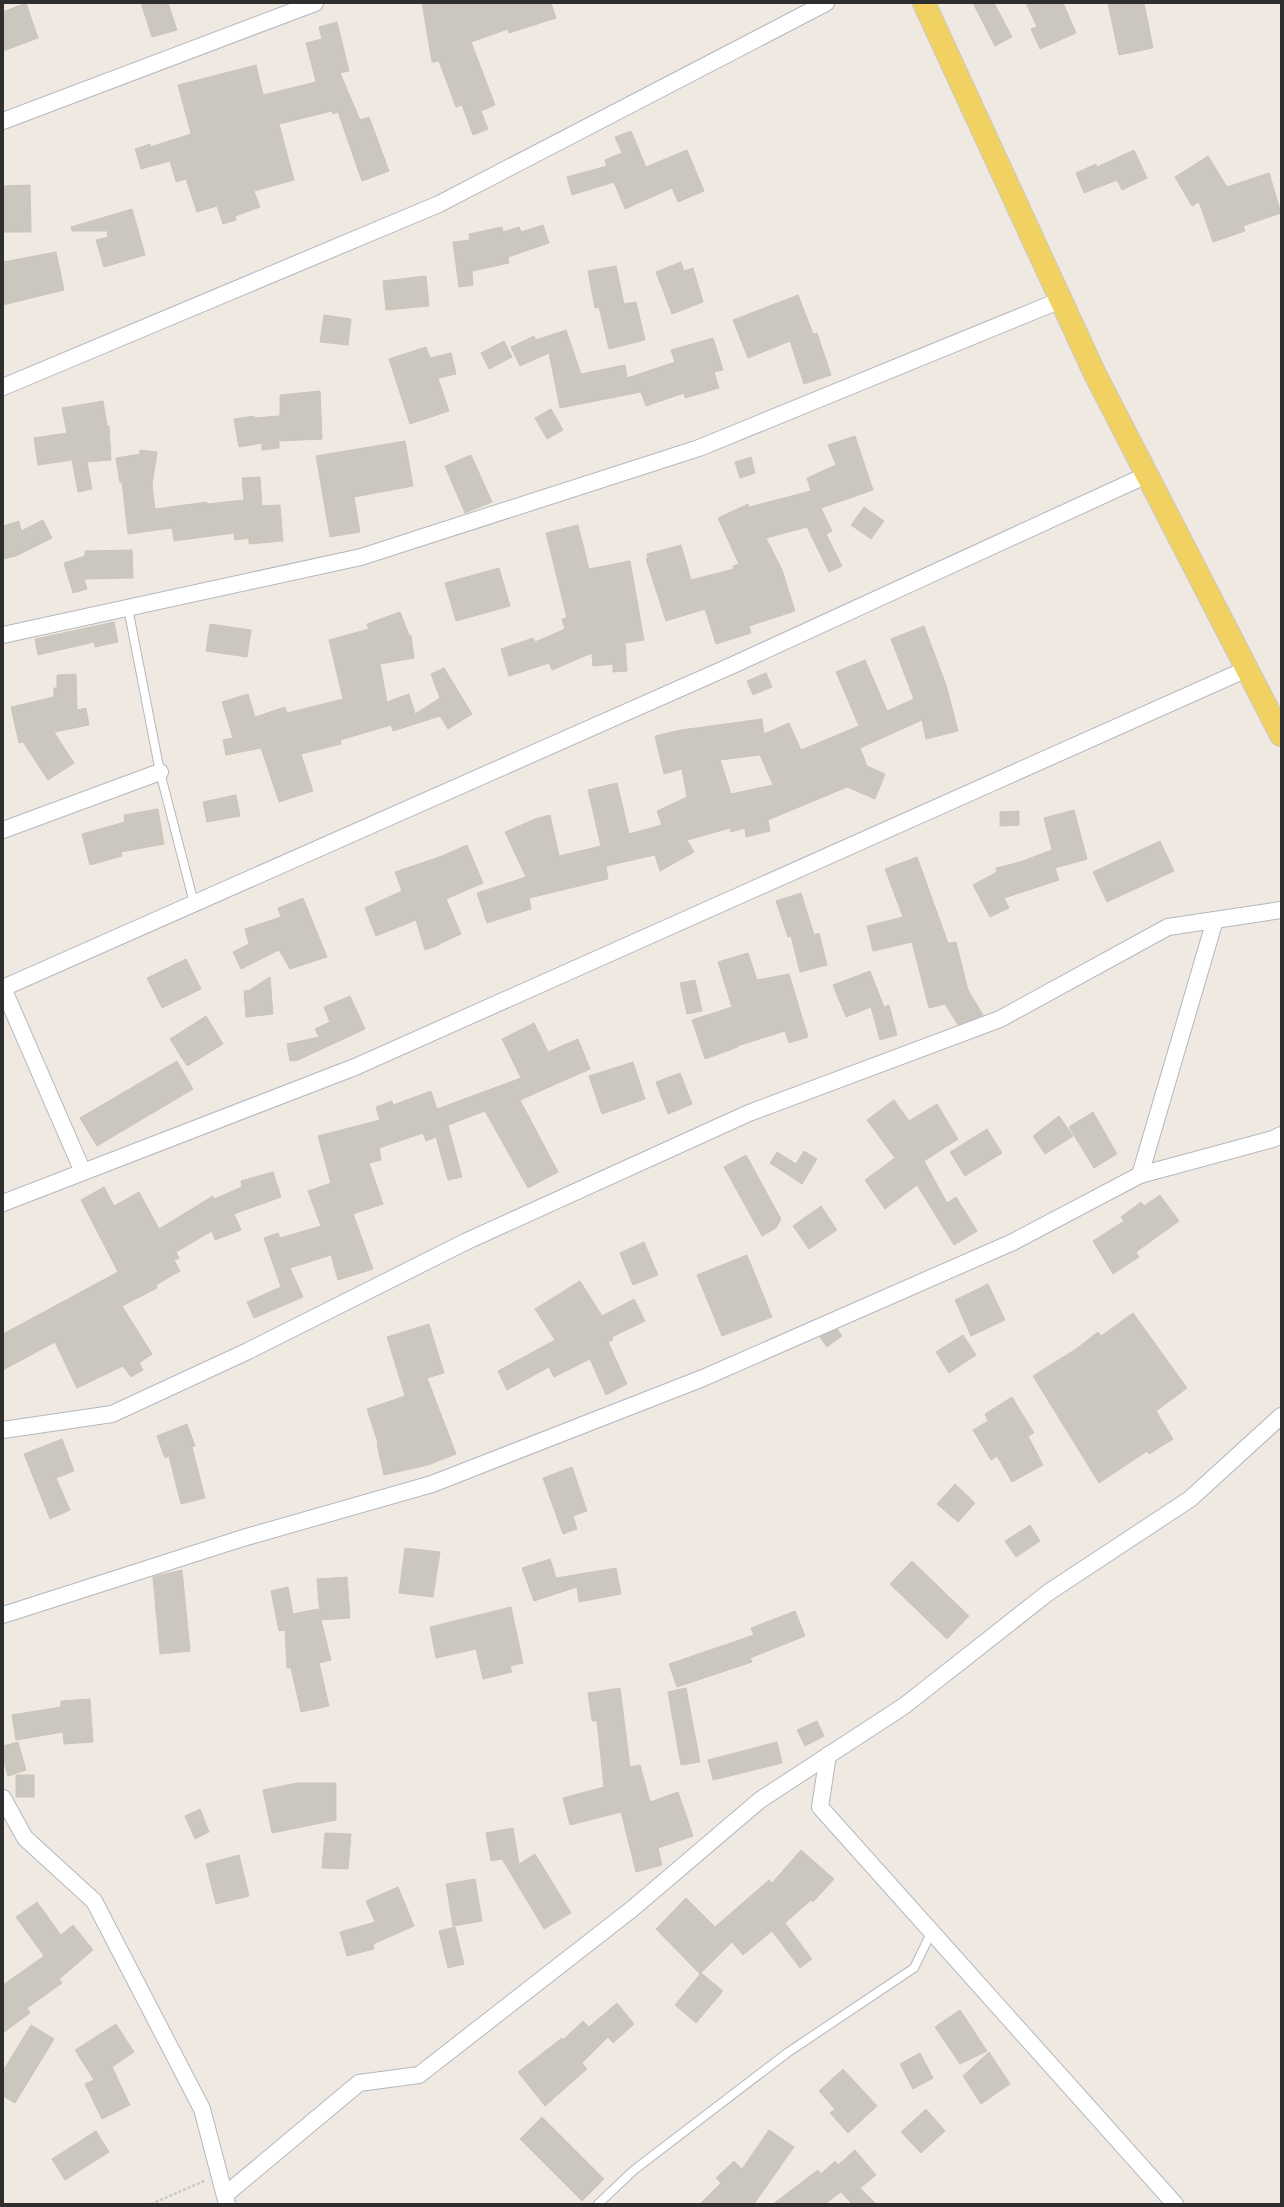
<svg xmlns="http://www.w3.org/2000/svg" width="1284" height="2207" font-family="'Open Sans',sans-serif">
  <style>
    .building { fill: #cbc7bf; stroke: #cbc5ba; fill-rule: evenodd }
    .lines { fill: none; stroke-linecap: round; stroke-linejoin: round }
    .lane-casing { stroke: #b4b7c1; stroke-width: 10 }
    .street-casing { stroke: #b4b7c1; stroke-width: 18 }
    .primary-casing { stroke: #c9c9c9; stroke-width: 24 }
    .path { stroke: #c9c9c9; stroke-width: 2.5; stroke-dasharray: 3 2; stroke-linecap: butt }
    .lane { stroke: #fff; stroke-width: 8 }
    .street { stroke: #fff; stroke-width: 16 }
    .primary { stroke: #f2d163; stroke-width: 22 }
  </style>
  <rect width="100%" height="100%" fill="#efe9e1"/>
  <g class="building">
    <path d="M26 3 38 38 3 51V12Z"/>
    <path d="M141 3H168L177 30 152 37Z"/>
    <path d="M422 3H551L556 18 509 33 508 29 471 42 495 105 481 111 488 129 473 135 462 105 456 107 439 61 432 62Z"/>
    <path d="M973 3H994L1012 37 995 46Z"/>
    <path d="M1026 3H1063L1076 33 1040 49 1031 29 1037 27Z"/>
    <path d="M1108 3H1144L1153 48 1119 55Z"/>
    <path d="M337 22 349 71 340 73 360 120 369 117 389 171 362 181 338 112 333 114 332 111 279 124 294 180 254 191 260 207 235 216 236 220 223 224 217 206 197 212 186 179 176 182 170 161 141 169 135 149 150 144V147L191 134 178 85 256 65 263 95 316 82 306 43 322 39 319 27Z"/>
    <path d="M631 131 646 167 687 150 704 191 678 202 672 188 625 209 614 182 572 195 567 177 607 166 605 160 622 153 615 137Z"/>
    <path d="M1134 150 1147 178 1122 190 1117 180 1084 193 1076 173 1096 164 1097 167Z"/>
    <path d="M1208 156 1227 187 1269 173 1281 213 1243 226 1245 231 1213 242 1199 202 1192 206 1175 177Z"/>
    <path d="M30 185 31 232H3V186Z"/>
    <path d="M132 209 145 255 104 267 96 240 108 237 107 231H72L71 227Z"/>
    <path d="M543 225 549 243 508 257 509 263 472 271 473 285 459 287 453 242 470 240 469 234 502 227 503 232 519 227 521 232Z"/>
    <path d="M56 252 64 290 3 305V262Z"/>
    <path d="M681 262 684 271 693 268 703 302 672 314 656 272Z"/>
    <path d="M616 266 624 304 636 302 645 340 609 349 599 307 595 308 588 271Z"/>
    <path d="M426 276 429 306 386 310 383 281Z"/>
    <path d="M798 295 813 334 817 333 831 375 804 384 790 341 748 358 733 320Z"/>
    <path d="M324 315 351 319 348 345 320 342Z"/>
    <path d="M566 330 581 374 625 365 627 378 675 362 671 350 713 338 723 370 714 372 719 388 685 398 684 393 646 406 641 392 560 408 549 353 520 366 511 347 534 336 536 340Z"/>
    <path d="M504 341 512 357 489 369 481 353Z"/>
    <path d="M426 347 430 358 451 353 456 374 438 378 449 411 410 424 389 359Z"/>
    <path d="M320 391 322 439 279 441V448L262 450V443L239 447 234 419 254 416V418L280 416V395Z"/>
    <path d="M103 401 107 426H109L111 460 87 462 92 489 78 492 72 460 38 465 34 438 67 433 62 408Z"/>
    <path d="M551 409 563 430 547 439 535 418Z"/>
    <path d="M855 436 873 490 821 508 832 531 826 534 842 566 829 572 807 527 766 538 782 570 795 611 749 626 751 633 716 644 705 609 666 621 646 559 648 558 647 554 681 545 691 580 734 569 733 566 739 564 718 518 748 504 749 507 811 491 807 478 836 465 828 445Z"/>
    <path d="M405 441 413 486 354 497 360 532 330 537 316 456Z"/>
    <path d="M140 450 157 452 152 485 155 509 207 502V504L244 500 242 478 260 477 262 506 280 505 283 541 249 544V538L235 540 234 533 174 541 172 528 128 534 122 482 120 483 116 458 140 454Z"/>
    <path d="M471 455 492 502 465 513 445 466Z"/>
    <path d="M751 457 755 473 740 478 735 462Z"/>
    <path d="M864 507 884 521 871 539 851 525Z"/>
    <path d="M43 520 52 538 16 556 3 559V526L19 521 21 531Z"/>
    <path d="M578 525 589 569 630 561 644 640 625 643 627 671 613 672V664L593 666 592 653 552 670 549 663 509 676 501 649 533 638 535 642 565 629 562 619 567 618 546 533Z"/>
    <path d="M132 550 133 578 84 579 87 589 73 593 64 563 85 556V551Z"/>
    <path d="M499 568 510 606 456 621 445 583Z"/>
    <path d="M400 612 409 635H411L414 658 380 664 387 702 409 694 415 714 440 698 431 674 444 668 472 714 448 729 440 716 393 731 391 725 340 740 341 744 301 754 313 791 279 802 261 748 226 755 223 740 233 738 222 702 248 694 255 717 285 707 287 713 343 699 329 640 369 629 367 624Z"/>
    <path d="M114 622 118 642 95 647 94 642 38 655 35 639Z"/>
    <path d="M210 624 251 630 247 657 206 651Z"/>
    <path d="M924 626 946 685 958 731 926 739 922 720 860 748 867 766 885 774 875 799 847 787 768 820 770 831 746 837 745 828 731 832 730 828 687 840 694 852 660 871 655 855 606 866 608 879 529 898 531 909 487 923 477 893 526 877 505 832 535 819 550 815 559 856 601 846 588 790 617 783 629 834 662 825 657 811 687 797 682 769 664 774 655 736 681 730 762 719 764 734 789 723 801 750 859 726 836 672 865 660 887 711 914 699 891 639ZM760 755 773 785 731 794 720 760Z"/>
    <path d="M766 673 772 687 753 695 747 681Z"/>
    <path d="M76 674 77 710 86 708 89 725 54 732 74 763 48 780 23 742 19 743 11 707 54 697V688H57V675Z"/>
    <path d="M236 795 240 816 207 822 203 802Z"/>
    <path d="M158 809 164 844 121 852 122 856 90 865 82 834 125 822 124 815Z"/>
    <path d="M1074 810 1087 859 1055 868 1059 880 1004 898 1009 908 990 917 973 885 997 872 996 868 1020 862 1052 850 1044 818Z"/>
    <path d="M1019 811V825L1000 826V812Z"/>
    <path d="M1160 841 1174 871 1107 902 1093 872Z"/>
    <path d="M467 845 483 883 446 899 461 934 439 944V945L425 950 416 920 376 936 365 908 402 891 395 872 442 856Z"/>
    <path d="M917 857 948 943 956 942 968 990 983 1015 958 1025 945 1004 929 1008 912 942 873 951 867 926 903 917 885 869Z"/>
    <path d="M801 893 814 935 819 933 827 965 800 972 791 936 788 937 776 901Z"/>
    <path d="M303 898 327 957 290 969 279 950 241 969 233 952 249 944 245 929 281 917 278 908Z"/>
    <path d="M748 953 757 980 789 974 808 1037 789 1043 785 1031 737 1046 738 1047 705 1059 692 1020 732 1007 718 962Z"/>
    <path d="M186 959 201 989 162 1008 147 978Z"/>
    <path d="M870 971 884 1007 889 1005 897 1035 880 1040 871 1007 846 1017 833 985Z"/>
    <path d="M270 977 273 1014 246 1017 244 991 251 990V989Z"/>
    <path d="M695 980 702 1011 687 1014 680 983Z"/>
    <path d="M350 996 365 1029 298 1060 290 1061 287 1044 319 1037 315 1029 330 1022 324 1007Z"/>
    <path d="M206 1016 223 1044 187 1066 170 1039Z"/>
    <path d="M534 1023 548 1052 578 1039 590 1069 520 1100 558 1172 528 1188 485 1111 448 1125 462 1177 448 1180 436 1137 426 1141 423 1133 379 1148 381 1160 369 1163 383 1204 353 1214 373 1269 338 1280 331 1255 290 1268 303 1297 254 1318 247 1302 281 1287 264 1238 278 1233 280 1238 321 1226 308 1191 331 1183 318 1136 380 1120 376 1107 392 1101 393 1105 431 1091 437 1109 521 1078 502 1039Z"/>
    <path d="M177 1061 193 1089 97 1146 80 1118Z"/>
    <path d="M633 1062 645 1099 602 1114 589 1076Z"/>
    <path d="M680 1073 692 1104 668 1114 656 1082Z"/>
    <path d="M894 1100 909 1121 937 1104 958 1139 924 1161 947 1203 956 1197 977 1231 954 1245 917 1185 885 1209 865 1180 895 1158 867 1120Z"/>
    <path d="M1093 1112 1117 1154 1094 1168 1069 1127Z"/>
    <path d="M1059 1116 1073 1136 1045 1154 1033 1136Z"/>
    <path d="M987 1129 1002 1153 965 1176 950 1152Z"/>
    <path d="M804 1151 817 1159 802 1184 770 1163 777 1152 796 1164Z"/>
    <path d="M746 1155 781 1219 776 1228 762 1236 724 1167Z"/>
    <path d="M273 1172 281 1197 234 1214 241 1230 215 1240 212 1231 176 1252 179 1258 174 1260 180 1271 156 1285 157 1288 122 1306 152 1354 139 1363 143 1370 131 1377 123 1366 77 1388 55 1342 3 1370V1334L118 1272 81 1200 104 1187 114 1206 139 1192 159 1229 213 1196 214 1199 242 1187 241 1181Z"/>
    <path d="M1160 1195 1179 1221 1136 1252 1139 1257 1113 1274 1093 1241 1124 1221 1121 1217 1141 1202 1144 1206Z"/>
    <path d="M821 1206 837 1230 809 1249 793 1226Z"/>
    <path d="M644 1242 658 1275 633 1285 620 1253Z"/>
    <path d="M747 1255 772 1317 722 1336 697 1275Z"/>
    <path d="M580 1281 602 1316 634 1299 645 1321 612 1337 613 1340 608 1342 627 1384 606 1395 590 1359 554 1377 549 1367 507 1390 498 1371 555 1340 535 1309Z"/>
    <path d="M988 1284 1005 1320 971 1336 955 1300Z"/>
    <path d="M1133 1313 1187 1388 1156 1411 1173 1439 1149 1454 1147 1451 1099 1483 1033 1376 1076 1349 1098 1332 1101 1336Z"/>
    <path d="M429 1324 444 1373 427 1378 456 1454 428 1465 384 1475 377 1444 378 1443 367 1409 405 1396 387 1337Z"/>
    <path d="M837 1329 842 1336 827 1347 820 1337Z"/>
    <path d="M963 1335 976 1355 949 1373 936 1352Z"/>
    <path d="M1012 1397 1034 1433 1028 1436 1043 1465 1012 1482 997 1456 991 1460 973 1430 988 1421 985 1414Z"/>
    <path d="M187 1424 195 1446 192 1447 205 1498 181 1504 169 1456 165 1458 157 1436Z"/>
    <path d="M62 1439 74 1471 56 1478 70 1510 50 1519 24 1454Z"/>
    <path d="M572 1467 587 1511 573 1516 577 1529 563 1534 543 1478Z"/>
    <path d="M955 1484 975 1503 958 1522 937 1504Z"/>
    <path d="M1030 1525 1040 1541 1016 1557 1005 1541Z"/>
    <path d="M405 1548 440 1552 433 1597 399 1593Z"/>
    <path d="M550 1559 556 1578 616 1568 621 1594 579 1602 577 1587 534 1601 522 1568Z"/>
    <path d="M912 1561 969 1616 947 1639 890 1584Z"/>
    <path d="M182 1570 190 1651 160 1654 153 1577Z"/>
    <path d="M347 1577 350 1618 321 1620 331 1660 319 1663 329 1706 301 1712 291 1668H287L285 1630 279 1631 271 1591 288 1587 293 1614 318 1609 320 1616 317 1579Z"/>
    <path d="M511 1607 523 1663 510 1666 512 1672 483 1679 476 1649 436 1658 430 1627Z"/>
    <path d="M795 1611 805 1636 750 1658 752 1662 677 1687 669 1664 754 1635 751 1628Z"/>
    <path d="M620 1688 630 1767 640 1765 650 1802 678 1792 693 1836 658 1848 662 1865 636 1872 621 1812 570 1825 563 1798 604 1787 597 1721H592L588 1693Z"/>
    <path d="M686 1688 700 1762 681 1765 668 1692Z"/>
    <path d="M90 1699 93 1742 64 1744 63 1732 16 1740 12 1715 61 1707V1701Z"/>
    <path d="M817 1721 824 1736 805 1746 797 1730Z"/>
    <path d="M18 1742 26 1770 8 1776 3 1758V1746Z"/>
    <path d="M777 1742 782 1763 713 1780 708 1760Z"/>
    <rect x="16" y="1775" width="18" height="22"/>
    <path d="M297 1783H336V1820L272 1833 263 1790Z"/>
    <path d="M200 1809 209 1832 195 1839 185 1816Z"/>
    <path d="M513 1828 519 1864 535 1854 571 1913 544 1929 502 1859 491 1861 486 1833Z"/>
    <path d="M325 1833 351 1834 348 1869 322 1868Z"/>
    <path d="M801 1850 834 1879 813 1902 811 1900 785 1923 812 1959 800 1968 772 1931 743 1955 732 1942 700 1974 656 1929 686 1898 715 1927 769 1880 772 1883Z"/>
    <path d="M239 1855 249 1896 216 1904 206 1864Z"/>
    <path d="M475 1879 482 1921 453 1926 446 1884Z"/>
    <path d="M398 1887 414 1926 373 1944 374 1949 347 1956 340 1932 375 1922 366 1901Z"/>
    <path d="M37 1902 61 1935 73 1925 93 1950 59 1979 62 1983 27 2008 30 2013 3 2033V1985L44 1956 16 1917Z"/>
    <path d="M455 1927 464 1964 448 1968 439 1931Z"/>
    <path d="M701 1973 723 1991 696 2023 675 2005Z"/>
    <path d="M617 2003 634 2024 613 2043 608 2037 582 2063 587 2069 545 2106 518 2072 562 2038 563 2040 583 2021 589 2027Z"/>
    <path d="M960 2010 987 2051 960 2064 935 2027Z"/>
    <path d="M116 2024 134 2052 112 2067 130 2105 102 2119 85 2084 94 2080 75 2050Z"/>
    <path d="M31 2025 54 2039 15 2103 3 2096V2071Z"/>
    <path d="M989 2052 1010 2084 981 2104 963 2076Z"/>
    <path d="M920 2053 933 2078 913 2089 900 2064Z"/>
    <path d="M843 2069 877 2106 848 2133 830 2113 835 2109 819 2091Z"/>
    <path d="M926 2109 945 2131 921 2153 901 2132Z"/>
    <path d="M542 2117 604 2179 582 2201 520 2139Z"/>
    <path d="M769 2130 794 2147 754 2204H700L721 2183 716 2178 734 2161 742 2169Z"/>
    <path d="M96 2131 109 2152 65 2180 52 2159Z"/>
    <path d="M855 2150 876 2175 860 2188 876 2204H852L841 2192 825 2204H773L818 2170 821 2174 835 2161 838 2165Z"/>
  </g>
  <g class="lines">
    <defs>
      <g id="lane">
        <path d="M128 608 160 772 194 903"/>
        <path d="M598 2204 634 2170 787 2053 914 1968 932 1931"/>
      </g>
      <g id="street">
        <path d="M3 121 315 3"/>
        <path d="M3 387 439 204 826 3"/>
        <path d="M3 635 361 557 699 448 1061 300"/>
        <path d="M3 830 160 772"/>
        <path d="M3 988 733 665 1147 475"/>
        <path d="M3 988 83 1172"/>
        <path d="M1140 1175 1215 920"/>
        <path d="M3 1203 355 1067 1247 669"/>
        <path d="M3 1430 112 1414 248 1351 465 1242 749 1113 1000 1019 1168 927 1281 910"/>
        <path d="M3 1615 243 1538 432 1484 703 1378 1013 1242 1140 1175 1273 1139 1281 1135"/>
        <path d="M828 1755 820 1807 1175 2204"/>
        <path d="M3 1798 25 1838 94 1901 202 2109 227 2204"/>
        <path d="M225 2195 359 2083 419 2075 632 1909 760 1800 904 1706 1049 1592 1190 1499 1281 1416"/>
      </g>
      <path id="primary" d="M924 3 1095 374 1281 735"/>
    </defs>
    <use href="#lane" class="lane-casing"/>
    <use href="#street" class="street-casing"/>
    <use href="#primary" class="primary-casing"/>
    <path class="path" d="M151 2204 204 2181"/>
    <use href="#lane" class="lane"/>
    <use href="#street" class="street"/>
    <use href="#primary" class="primary"/>
  </g>
  <rect width="1284" height="2207" fill="none" stroke="#2e2e2e" stroke-width="8"/>
</svg>
